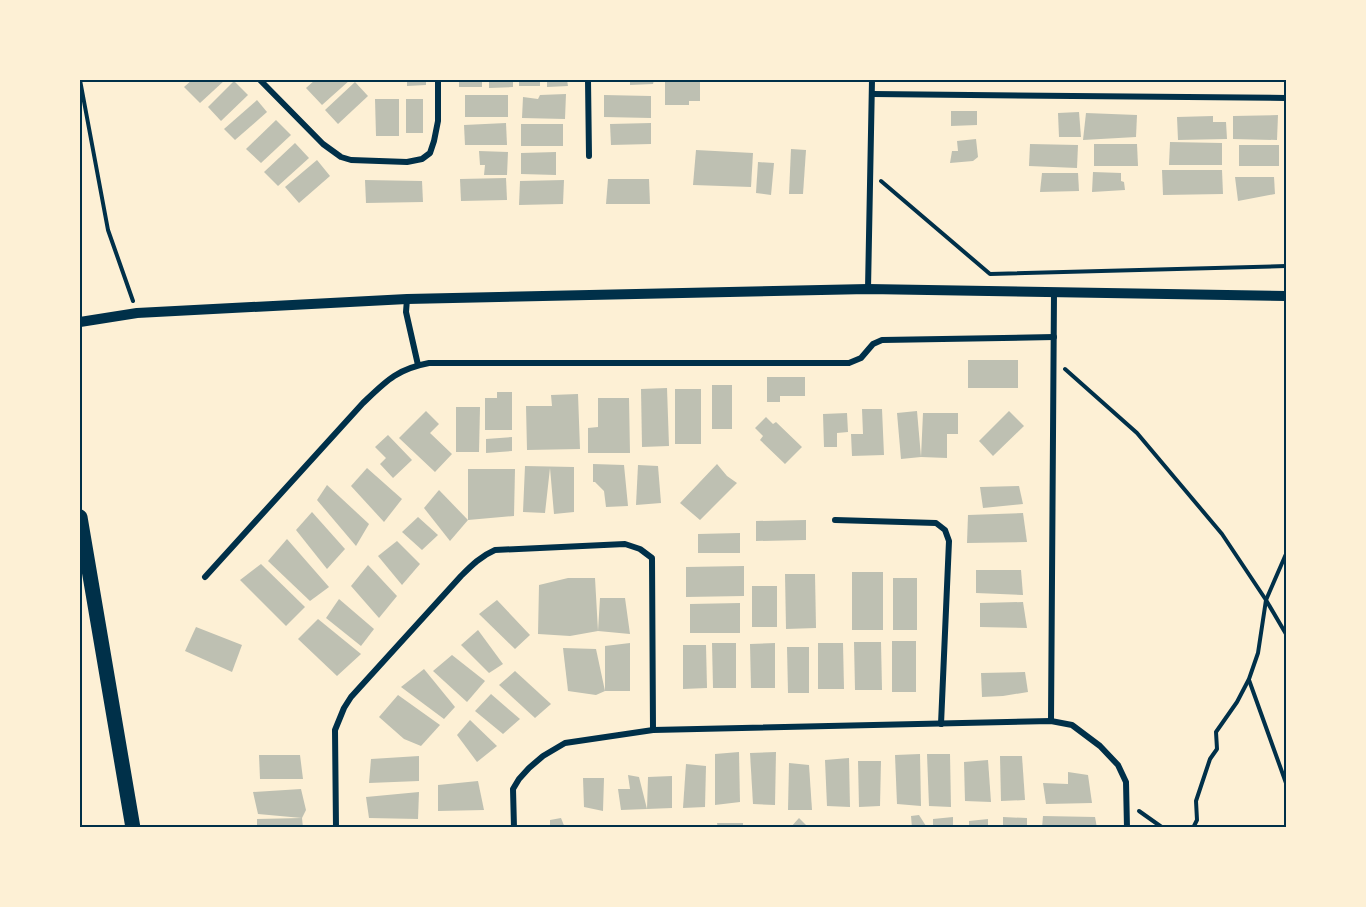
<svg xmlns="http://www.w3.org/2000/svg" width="1366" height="907" font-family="'PT Sans Narrow',sans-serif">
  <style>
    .building { fill: #bec0b2 }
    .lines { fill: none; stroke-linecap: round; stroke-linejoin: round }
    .path { stroke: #003049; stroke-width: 4 }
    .minor { stroke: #003049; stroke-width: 6 }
    .tertiary { stroke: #003049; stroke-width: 10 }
    .primary { stroke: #003049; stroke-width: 15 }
    .neatline { fill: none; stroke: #003049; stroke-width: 2 }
  </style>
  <rect width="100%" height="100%" fill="#fdf0d5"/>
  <g class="building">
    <path d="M192 80H225L200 103 184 87Z"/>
    <path d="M315 80H350L322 105 306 88Z"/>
    <path d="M407 80H426V85L407 86Z"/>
    <rect x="459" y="80" width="23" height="7"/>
    <path d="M489 80H513V87L489 88Z"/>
    <rect x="519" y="80" width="21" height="6"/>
    <path d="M547 80H567L568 86 547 87Z"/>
    <path d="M630 80H654L653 84 630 85Z"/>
    <path d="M665 80H700V101H689V105H665Z"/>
    <path d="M234 81 248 95 221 121 208 107Z"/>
    <path d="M355 82 368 96 338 124 325 110Z"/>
    <path d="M566 94 565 119 522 118 523 97 538 99 540 95Z"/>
    <rect x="465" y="95" width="43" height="22"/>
    <path d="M604 95 651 96V118L604 117Z"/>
    <path d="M375 99H399V136H376Z"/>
    <rect x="406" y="99" width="17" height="34"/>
    <path d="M257 100 267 112 235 140 224 129Z"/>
    <path d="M951 111H977V125L951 126Z"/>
    <path d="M1079 112 1081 137H1059L1058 113Z"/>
    <path d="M1086 113 1137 115 1136 137 1083 140Z"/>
    <path d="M1278 115 1277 140 1233 139V116Z"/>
    <path d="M1213 116V122H1226L1227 139 1178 140 1177 117Z"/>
    <path d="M276 120 291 135 261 163 246 149Z"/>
    <path d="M506 123 507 145H465L464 125Z"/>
    <path d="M651 123V144L611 145 610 124Z"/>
    <rect x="521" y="124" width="42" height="22"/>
    <path d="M976 139 978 157 973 161 950 163 952 151H958L957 141Z"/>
    <path d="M1170 142 1222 143V165H1169Z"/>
    <path d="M295 143 309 158 278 186 264 172Z"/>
    <path d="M1030 144 1078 145 1077 168 1029 166Z"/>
    <path d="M1094 144H1137L1138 166H1094Z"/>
    <rect x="1239" y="145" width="40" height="21"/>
    <path d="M791 149 806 150 803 194H789Z"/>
    <path d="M696 150 753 153 751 187 693 185Z"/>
    <path d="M479 151 508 152 507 175H484L485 165H480Z"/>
    <path d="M556 152V175L521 174V153Z"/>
    <path d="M317 160 330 176 299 203 285 187Z"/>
    <path d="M758 162 774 163 771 195 756 193Z"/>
    <path d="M1162 170H1222L1223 194 1163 195Z"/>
    <path d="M1093 172 1121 173V181L1124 182 1125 190 1092 192Z"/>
    <path d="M1042 173H1078L1079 191 1040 192Z"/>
    <path d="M1235 177H1274L1275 194 1238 201Z"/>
    <path d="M506 178 507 200 461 201 460 179Z"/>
    <path d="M608 179H649L650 204H606Z"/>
    <path d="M365 180 422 181 423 202 366 203Z"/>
    <path d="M564 180 563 204 519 205 520 181Z"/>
    <rect x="968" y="360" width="50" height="28"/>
    <path d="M767 377H805V396H780V402H767Z"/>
    <rect x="712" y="385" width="20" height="44"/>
    <path d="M667 388 669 446 642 447 641 389Z"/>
    <rect x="675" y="389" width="26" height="55"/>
    <path d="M497 392H512V430H485V398H497Z"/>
    <path d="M578 394 580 449 527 450 526 406H552L551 395Z"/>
    <path d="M598 398H629L630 453H588V428L598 427Z"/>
    <path d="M456 407H480L479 452H456Z"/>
    <path d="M862 409H882L884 455 852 456 851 434H863Z"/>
    <path d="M426 411 439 424 430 433 452 454 435 472 399 438Z"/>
    <path d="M917 411 921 457 901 459 897 413Z"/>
    <path d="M1009 411 1024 426 993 456 979 441Z"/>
    <path d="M847 413 848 432 837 433V447H824L823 414Z"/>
    <path d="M923 413H958V434H947V458L921 457Z"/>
    <path d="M766 417 773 424 776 422 802 447 785 464 760 440 763 436 755 428Z"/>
    <path d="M388 435 412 460 393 478 380 464 386 458 375 447Z"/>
    <path d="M512 437V451L486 453V439Z"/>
    <path d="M593 464 624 465 628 506 606 507 604 491 595 482H593Z"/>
    <path d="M717 464 727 476 737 483 700 520 680 503Z"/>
    <path d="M638 465 658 466 661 503 636 505Z"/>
    <path d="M525 466 574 467V512L554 514 550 468 545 513 523 512Z"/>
    <path d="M367 468 402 499 384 522 351 486Z"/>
    <path d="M468 469H515L514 516 468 520Z"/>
    <path d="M327 485 369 524 356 546 317 500Z"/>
    <path d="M1019 486 1023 504 983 508 980 487Z"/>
    <path d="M439 490 468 520 450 541 424 508Z"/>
    <path d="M312 512 345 549 327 569 296 530Z"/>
    <path d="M1023 513 1027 542 967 543 968 515Z"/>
    <path d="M418 517 438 535 422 550 402 532Z"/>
    <path d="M806 520V540L756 541V521Z"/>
    <path d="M740 533V553H698V534Z"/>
    <path d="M287 539 329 587 310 601 268 561Z"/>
    <path d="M397 541 420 564 402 585 378 556Z"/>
    <path d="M261 564 305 607 286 626 240 580Z"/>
    <path d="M368 565 397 596 379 618 351 586Z"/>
    <path d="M744 566V596L686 597V567Z"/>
    <path d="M976 570H1021L1023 595 976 593Z"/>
    <rect x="852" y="572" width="31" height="58"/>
    <path d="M785 574H815L816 628 786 629Z"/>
    <path d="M568 578H595L598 631 600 598H625L630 634 598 631 570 636 538 634 539 585Z"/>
    <rect x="893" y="578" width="24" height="52"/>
    <rect x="752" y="586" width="25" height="41"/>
    <path d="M339 599 374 629 361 646 326 618Z"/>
    <path d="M497 600 530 635 515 649 479 614Z"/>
    <path d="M1023 602 1027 628 980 627V603Z"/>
    <path d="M740 603V633H690V604Z"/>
    <path d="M318 619 361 654 337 676 298 639Z"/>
    <path d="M196 627 242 645 232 672 185 651Z"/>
    <path d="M478 630 503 664 489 673 461 645Z"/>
    <rect x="892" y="641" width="24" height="51"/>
    <path d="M854 642H881L882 690H855Z"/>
    <path d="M630 643V691H605V646Z"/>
    <path d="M712 643H736V688H713Z"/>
    <path d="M775 643V688H751L750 644Z"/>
    <path d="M818 643H843L844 689H818Z"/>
    <path d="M683 645H706L707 688 683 689Z"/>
    <path d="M787 647H809V693H788Z"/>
    <path d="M563 648 596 649 605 691 596 695 568 691Z"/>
    <path d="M452 655 485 681 467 702 433 671Z"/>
    <path d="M424 669 455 707 444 719 401 687Z"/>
    <path d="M515 671 551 704 535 718 499 685Z"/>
    <path d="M1025 672 1028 692 1003 696 982 697 981 673Z"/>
    <path d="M491 694 520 719 503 734 475 711Z"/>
    <path d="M398 695 440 725 421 746 404 739 379 717Z"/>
    <path d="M470 720 497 746 477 762 457 735Z"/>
    <path d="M739 752 740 802 715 805V754Z"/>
    <path d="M776 752 775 805 753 804 750 753Z"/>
    <path d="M920 754 921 806 897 804 895 755Z"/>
    <path d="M927 754H950L951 807 929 806Z"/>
    <path d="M259 755H300L303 779H260Z"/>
    <path d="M419 756V781L369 783 371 759Z"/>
    <path d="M1000 756H1022L1025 800 1001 801Z"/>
    <path d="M849 758 850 807 827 806 825 760Z"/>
    <path d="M988 760 991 802 965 801 964 762Z"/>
    <path d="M858 761H881L880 806 859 807Z"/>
    <path d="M789 763 809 765 812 810H788Z"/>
    <path d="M686 764 706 766 705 807 683 808Z"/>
    <path d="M1068 772 1088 775 1092 803 1046 804 1043 783 1068 784Z"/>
    <path d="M628 775 639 777 647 809 621 810 618 789H630Z"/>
    <path d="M672 776V808L647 809 648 777Z"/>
    <path d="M583 778H604L603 811 584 807Z"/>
    <path d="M478 781 484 810 438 811V785Z"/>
    <path d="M301 789 306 810 302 818 303 828H257V819L302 818 258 814 253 792Z"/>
    <path d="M419 792 418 819 369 818 366 797Z"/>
    <path d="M919 815 926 826V828H912L911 816Z"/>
    <path d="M1043 816 1095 817 1097 828H1042Z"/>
    <path d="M953 817V828H933V819Z"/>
    <path d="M1003 817 1027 818V828H1003Z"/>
    <path d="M561 818 565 828H550V820Z"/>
    <path d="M799 818 809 828H790Z"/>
    <path d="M988 819V828H969V821Z"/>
    <path d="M717 823H743V828H718Z"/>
  </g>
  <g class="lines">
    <g class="path">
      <path d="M80 80 108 230 133 301"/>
      <path d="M881 181 990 274 1286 266"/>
      <path d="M1065 369 1137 433 1222 534 1266 600 1286 634"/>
      <path d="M1249 680 1286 783"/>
      <path d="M1139 811 1163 828"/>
      <path d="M1193 828 1197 820 1196 801 1210 759 1217 749 1216 732 1237 702 1249 679 1258 653 1266 600 1286 554"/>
    </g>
    <g class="minor">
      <path d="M260 80 323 144 341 157 351 160 407 162 422 159 430 153 434 141 438 121V80"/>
      <path d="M588 80 589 156"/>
      <path d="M873 94 1286 98"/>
      <path d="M868 289 872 80"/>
      <path d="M407 299 406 312 418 365"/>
      <path d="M835 520 936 523 945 530 949 541 941 724"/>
      <path d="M205 577 363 403C386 381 397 369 429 363H849L861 358 873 344 882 340 1054 337"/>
      <path d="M1051 721 1054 293"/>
      <path d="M336 828 335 730 344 708 351 697 461 576C472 565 481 556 495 550L625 544 640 549 652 558 653 730"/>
      <path d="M514 828 513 789 519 779 529 768 543 756 565 743 653 730 1051 721 1072 725 1100 746 1118 765 1126 782 1127 828"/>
    </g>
    <path class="tertiary" d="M80 322 137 313 407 299 868 289 1286 296"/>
    <path class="primary" d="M80 517 133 828"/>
  </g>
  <rect width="1366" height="907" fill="none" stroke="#fdf0d5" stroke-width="162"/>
  <rect x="81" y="81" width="1204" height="745" class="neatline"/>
</svg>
